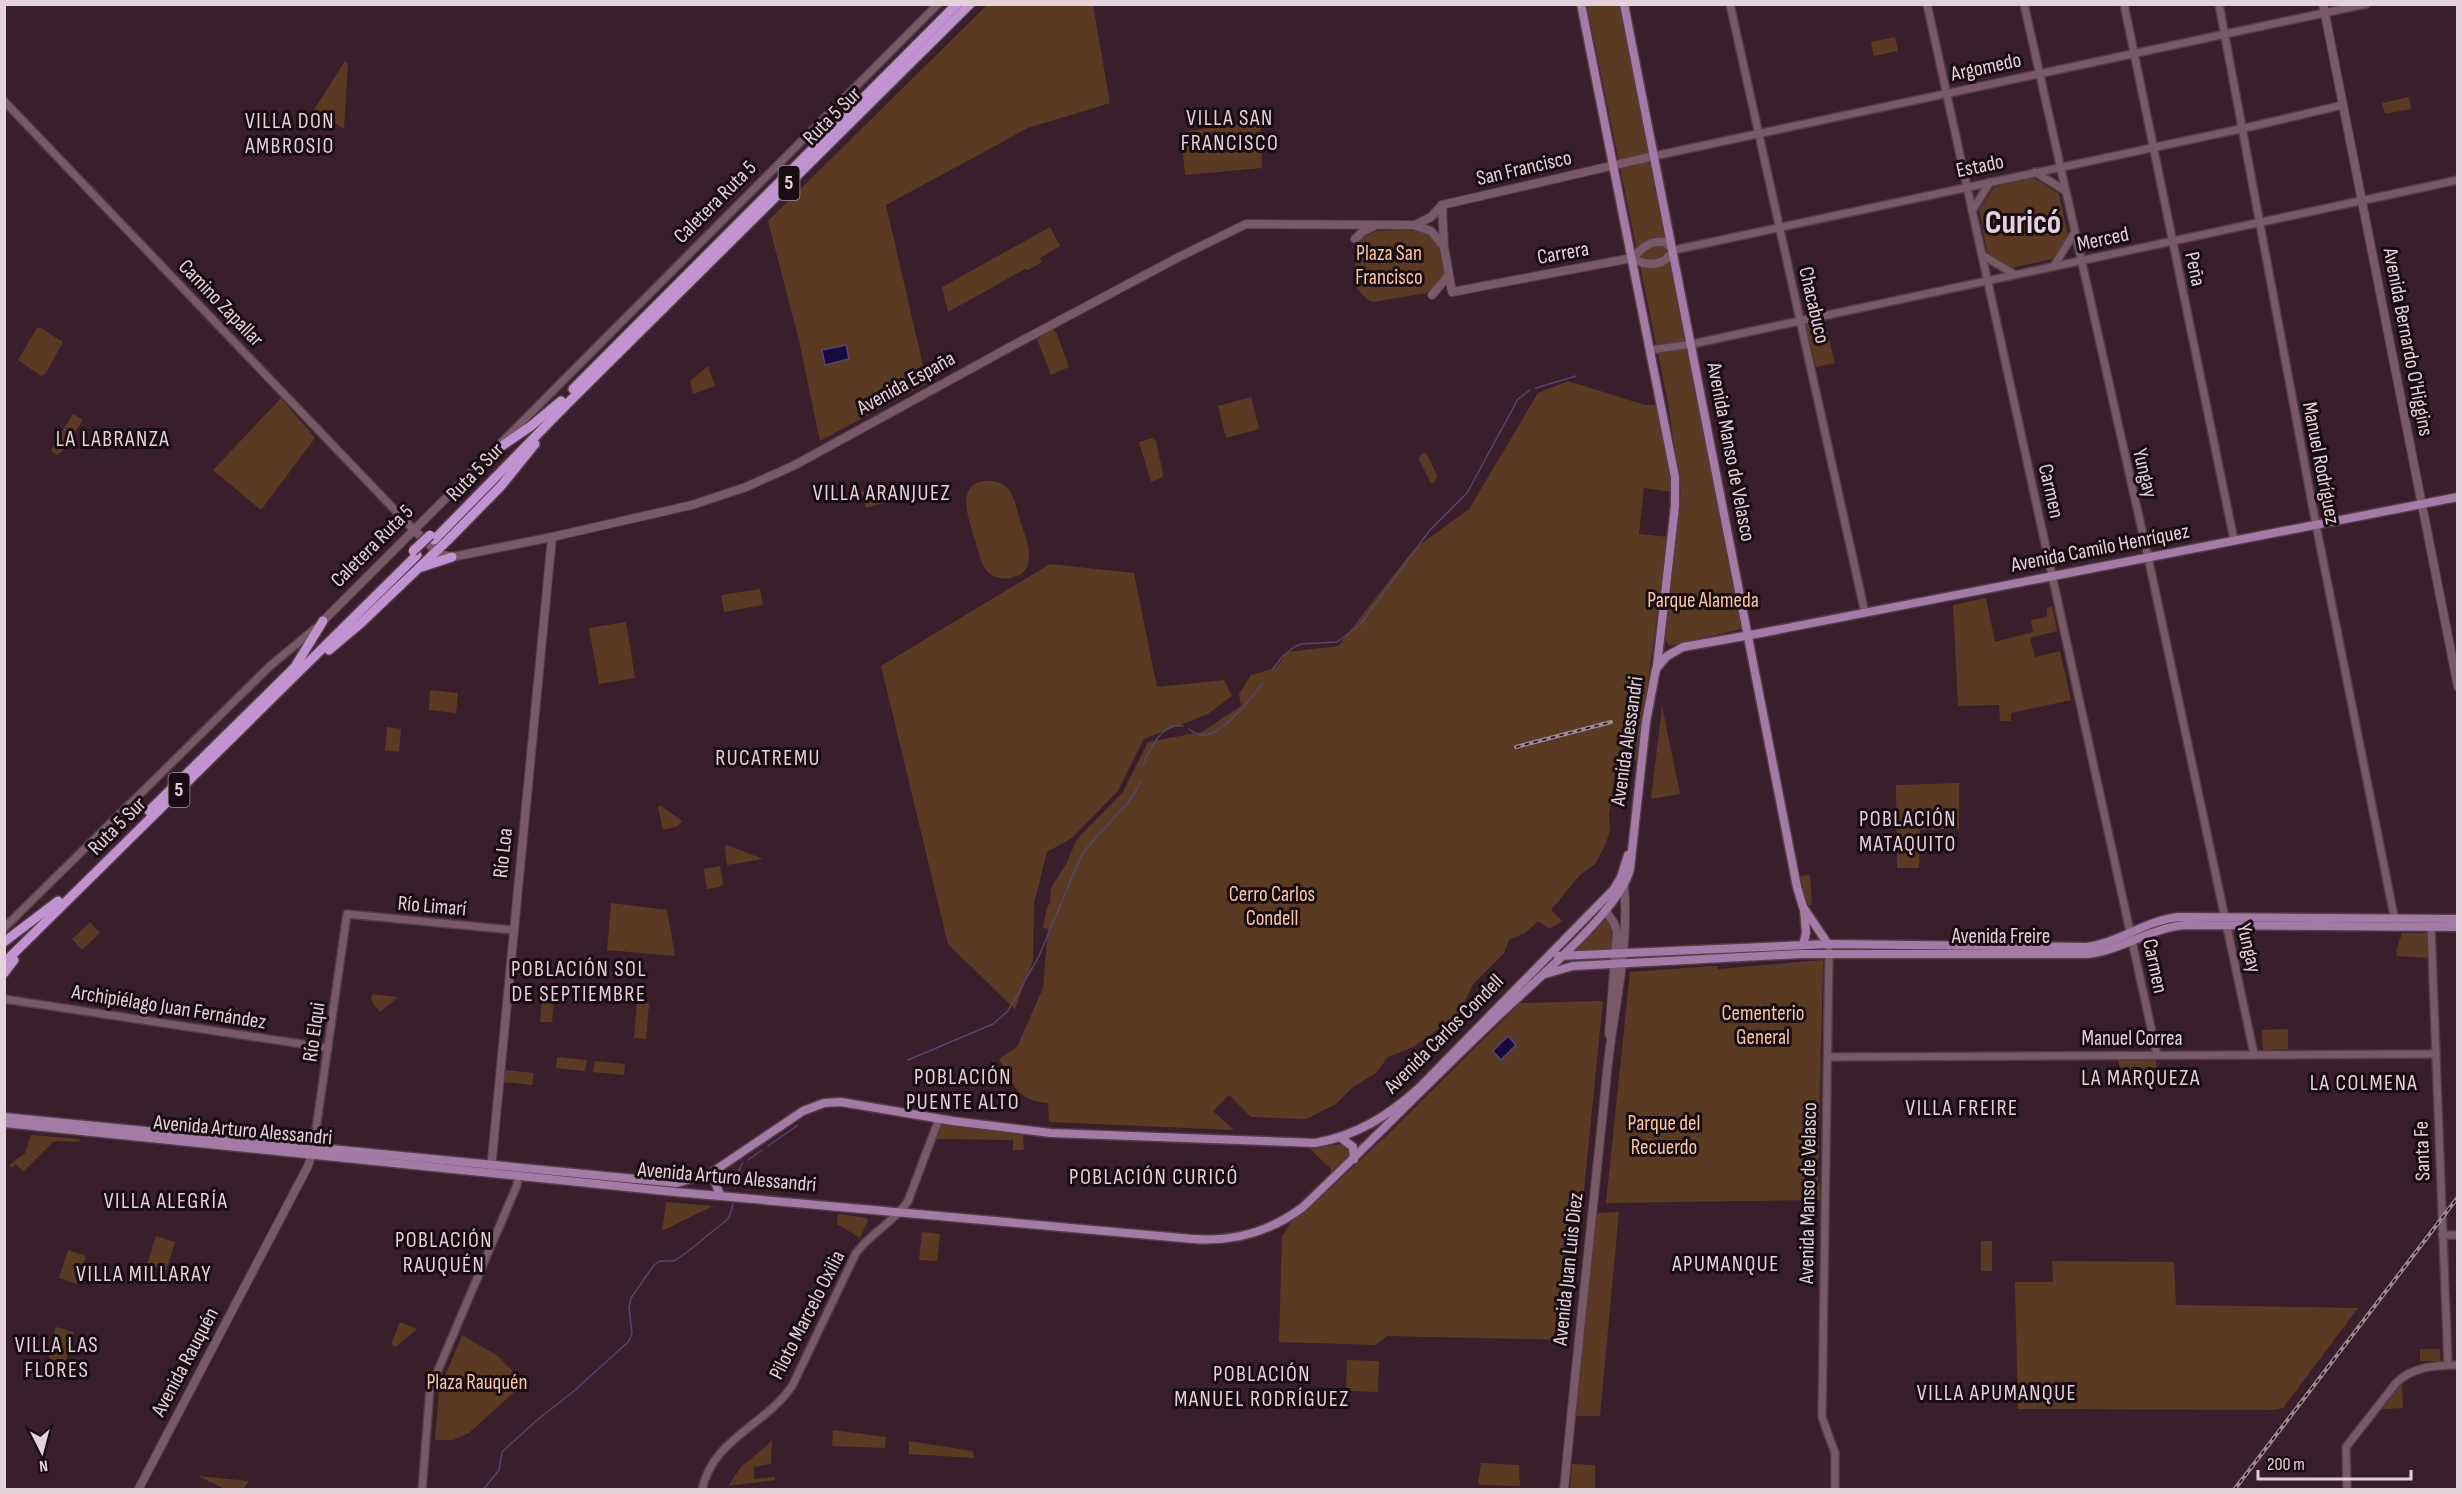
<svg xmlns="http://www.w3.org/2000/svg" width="2462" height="1494" font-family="'Sofia Sans Condensed',sans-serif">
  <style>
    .green { fill: #5b3a23 }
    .water { fill: #170a3f; stroke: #54466d; stroke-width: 1.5 }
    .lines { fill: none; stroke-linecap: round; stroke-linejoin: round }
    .stream { stroke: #54466d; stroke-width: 1.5 }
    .tertiary-casing { stroke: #533c47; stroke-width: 10 }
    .secondary-casing { stroke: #533c47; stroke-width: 10 }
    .primary-casing { stroke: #533c47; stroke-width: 11 }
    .motorway-casing { stroke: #533c47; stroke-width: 12 }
    .tertiary { stroke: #795867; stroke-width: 7 }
    .secondary { stroke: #795867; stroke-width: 8 }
    .primary { stroke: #a47ba6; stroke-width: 8 }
    .motorway { stroke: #c193d0; stroke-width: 9 }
    .rail-casing { stroke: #9e8892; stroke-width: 4 }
    .rail { stroke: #190d13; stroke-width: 1.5; stroke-dasharray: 4.5; stroke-linecap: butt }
    .motorway-bridge-casing { stroke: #533c47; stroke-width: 12; stroke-linecap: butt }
    .motorway-bridge { stroke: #c193d0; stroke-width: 9 }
    .labels { text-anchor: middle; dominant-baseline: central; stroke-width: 6; stroke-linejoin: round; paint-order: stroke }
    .shield { fill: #190d13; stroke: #a7969e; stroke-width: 1.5 }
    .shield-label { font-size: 20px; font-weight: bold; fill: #e4d1d9 }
    .street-label { font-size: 21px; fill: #e4d1d9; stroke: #190d13 }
    .park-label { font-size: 21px; fill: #fac6a5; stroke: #190d13 }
    .neighbourhood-label { font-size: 22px; letter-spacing: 1.5px; fill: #e4d1d9; stroke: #190d13 }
    .town-label { font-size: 33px; font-weight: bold; fill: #e4d1d9; stroke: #190d13 }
  </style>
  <rect width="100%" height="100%" fill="#3a1e2c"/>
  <g class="green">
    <path d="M987 5H1093L1110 103 1028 128 886 205 927 383 820 441 799 341 768 221Z"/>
    <path d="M1587 5H1620L1745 628 1669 646 1664 638 1681 490 1668 403Z"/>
    <path d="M1895 37 1898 51 1874 56 1871 42Z"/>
    <path d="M345 61 348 64 344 129 314 110Z"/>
    <path d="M2409 97 2411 109 2385 114 2382 103Z"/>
    <path d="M1261 124 1262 168 1185 175 1181 132 1232 125Z"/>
    <path d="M2034 178 2059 194 2068 235 2052 259 2011 268 1987 252 1979 210 1994 187Z"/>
    <path d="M1050 227 1060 246 1040 258 1042 262 1028 270 1025 269 948 312 942 287Z"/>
    <path d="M1376 231C1396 231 1432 224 1440 249 1443 257 1443 268 1444 277L1430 291 1426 293 1373 302 1367 300 1354 284 1356 248 1359 239Z"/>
    <path d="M1824 318 1835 363 1816 367 1805 323Z"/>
    <path d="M37 328H41L63 342 46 373 41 376 18 360Z"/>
    <path d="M1053 329 1057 334 1069 367 1051 375 1037 339Z"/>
    <path d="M708 366 715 386 693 394 690 381Z"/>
    <path d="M1568 381 1645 405H1659L1671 465V492L1644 488 1639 534 1668 537 1637 761 1621 758 1616 765 1609 814 1610 830 1605 846 1595 864 1580 875 1551 910 1562 921 1550 929 1538 921 1525 933 1509 940 1504 953 1474 983 1458 1015 1413 1047 1388 1057 1376 1073 1353 1087 1336 1104 1306 1119 1251 1117 1229 1095 1213 1111 1234 1130 1049 1122 1048 1103C1017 1102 1012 1082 999 1059L1017 1047 1043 988 1048 929 1043 928 1047 907 1050 903 1051 888 1066 864 1077 839 1123 792 1148 742 1202 732 1241 706 1239 694 1251 675 1276 668 1287 652 1338 646 1414 549 1469 509 1538 393Z"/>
    <path d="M1251 397 1259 429 1226 438 1218 406Z"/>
    <path d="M281 398 315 438 261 510 213 470Z"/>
    <path d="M73 414 83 420 62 452 57 455 51 450Z"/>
    <path d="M1152 438 1156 441 1163 474 1162 478 1151 482 1139 442Z"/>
    <path d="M1426 452 1437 475 1435 483H1431L1419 460 1420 456Z"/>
    <path d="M993 481C1000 482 1005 485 1009 490 1015 498 1017 511 1020 520 1026 539 1041 571 1011 578 1002 580 992 577 986 570 980 562 978 549 975 540 968 518 953 478 993 481Z"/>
    <path d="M895 483 899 499 866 508 861 492Z"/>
    <path d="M1050 564 1134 573 1157 687 1224 680 1232 696 1208 714 1144 739 1118 791 1072 838 1047 852 1034 904 1033 961 1015 1009 948 944 881 666Z"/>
    <path d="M760 589 763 605 724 612 721 595Z"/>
    <path d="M1986 598 1995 642 2033 632 2031 620 2047 617V608L2052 606 2057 631 2030 638 2035 657 2060 651 2071 700 2011 713V721H2000L1999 705 1958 706 1953 605Z"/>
    <path d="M626 622 635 678 599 684 589 628Z"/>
    <path d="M430 690 458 693 456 713 429 710Z"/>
    <path d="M1662 706 1680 794 1651 799Z"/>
    <path d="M387 727 401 729 399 752 385 750Z"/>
    <path d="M1959 783V829L1920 830 1919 868H1897L1896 785Z"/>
    <path d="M661 806 682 821 678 826 663 830 658 807Z"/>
    <path d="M727 845 763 859 727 865 725 848Z"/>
    <path d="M720 866 723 883 720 887 707 889 704 869Z"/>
    <path d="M1810 875 1812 905H1805L1801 876Z"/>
    <path d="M611 903 667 910 675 956 607 950Z"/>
    <path d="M1599 919 1610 921 1613 946 1611 950 1570 951Z"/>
    <path d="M90 922 100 933 82 950 72 939Z"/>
    <path d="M2402 933H2427L2428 958 2397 956 2396 951Z"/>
    <path d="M1823 960 1818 1183 1820 1185V1200L1606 1203 1630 972 1713 966H1718V969Z"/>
    <path d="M372 994 398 997 380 1012 371 1000Z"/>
    <path d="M542 999 554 1000 552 1022H540Z"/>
    <path d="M1603 1001 1569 1340 1387 1336 1376 1345 1279 1342 1282 1236 1291 1222 1315 1203 1387 1135 1520 1003Z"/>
    <path d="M637 1002 649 1003 646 1039 634 1038Z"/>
    <path d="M2288 1029V1049L2263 1050 2262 1030Z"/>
    <path d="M557 1057 587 1060 585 1071 556 1068Z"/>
    <path d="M2118 1058H2155L2161 1085 2123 1086Z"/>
    <path d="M595 1061 625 1064 624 1075 593 1072Z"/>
    <path d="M504 1070 534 1073 532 1085 502 1082Z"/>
    <path d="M942 1121 1023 1134 1024 1150H1013V1140L936 1139Z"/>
    <path d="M31 1135 80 1139 79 1142 54 1141 23 1172 16 1164 12 1168 9 1165 25 1153Z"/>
    <path d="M1342 1144 1349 1146 1350 1153 1330 1173 1331 1169 1309 1148Z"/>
    <path d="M666 1202 713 1206 662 1231Z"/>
    <path d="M1619 1212 1600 1416H1576L1595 1213Z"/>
    <path d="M838 1214 867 1218 868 1221 860 1238 837 1224Z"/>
    <path d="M922 1232 940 1234 937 1261 919 1260Z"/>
    <path d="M156 1236 175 1242 166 1271 147 1265Z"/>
    <rect x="1981" y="1241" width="11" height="30"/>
    <path d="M68 1250 86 1256 77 1284 59 1278Z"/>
    <path d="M2052 1261 2174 1262 2176 1305 2358 1308 2283 1408 2275 1410 2018 1409 2015 1282H2053Z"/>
    <path d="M400 1322 417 1329 397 1346H393L392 1342Z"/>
    <path d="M56 1327 74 1332 61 1377 50 1371 49 1353Z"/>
    <path d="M462 1335 498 1356 524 1383 469 1433 453 1440H435L439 1391Z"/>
    <rect x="2420" y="1349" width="20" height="12"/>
    <path d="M1347 1360 1379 1361 1378 1392 1346 1391Z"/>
    <path d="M2402 1383 2403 1408 2382 1409Z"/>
    <path d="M833 1430 886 1437 885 1448 832 1446Z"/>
    <path d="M772 1441 771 1464 754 1467V1479L775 1477V1480L728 1486 741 1467Z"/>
    <path d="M909 1441 972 1451 975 1458 909 1454Z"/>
    <path d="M1481 1463 1519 1465 1520 1486 1480 1485 1478 1483Z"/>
    <path d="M1572 1464 1595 1465V1489H1570Z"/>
    <path d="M198 1476 249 1481 243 1489H225Z"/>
  </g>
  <g class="water">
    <path d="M846 345 849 359 825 365 822 350Z"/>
    <path d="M1508 1036 1516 1045 1501 1060 1493 1051Z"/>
  </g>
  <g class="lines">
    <g class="stream">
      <path d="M1536 388 1576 376"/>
      <path d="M1273 669 1282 657 1294 647 1301 644 1337 642 1360 625 1430 530 1467 493 1518 399 1530 390"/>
      <path d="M1189 729C1193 732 1198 735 1202 735 1222 736 1251 698 1263 683"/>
      <path d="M1143 764C1150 749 1162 722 1183 726"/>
      <path d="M908 1060 993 1024 1008 1011 1039 956 1081 856C1095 833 1135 803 1140 781"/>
      <path d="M768 1146 798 1125"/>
      <path d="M748 1160 762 1150"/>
      <path d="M735 1188 740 1167 743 1163"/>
      <path d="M483 1490 499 1470 502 1452 537 1420 574 1391 628 1342 632 1334 629 1308 631 1298 654 1265 660 1261H674L686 1253 729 1218 733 1204"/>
    </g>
    <defs>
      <g id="tertiary">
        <path d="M1730 4 1865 613"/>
        <path d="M1927 4 2157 1055"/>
        <path d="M2024 4 2148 557 2254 1054"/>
        <path d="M2124 4 2234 540"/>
        <path d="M2219 4 2316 525 2395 921"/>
        <path d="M4 101 413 529"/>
        <path d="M1654 156 2366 4"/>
        <path d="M2035 172 2064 190"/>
        <path d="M1972 211 1990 182"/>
        <path d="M1674 250 2245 128 2343 105"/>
        <path d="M1982 255 2014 274"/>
        <path d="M2054 266 2074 233"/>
        <path d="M1650 350 1692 344 2458 180"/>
        <path d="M501 443 938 4"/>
        <path d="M2431 927 2448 1365"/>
        <path d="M4 928 270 666 317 627"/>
        <path d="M1829 949 1822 1417 1835 1453V1490"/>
        <path d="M4 999 328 1048"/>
        <path d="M1828 1057 2436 1054"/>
        <path d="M313 1150 347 914 513 930"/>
        <path d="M2442 1235H2458"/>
        <path d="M422 1490 430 1389 517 1185 519 1175"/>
        <path d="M702 1490C712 1439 766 1425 792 1386L856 1253C871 1233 894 1222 908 1201L939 1119"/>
        <path d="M2347 1490 2346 1447 2396 1383C2412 1367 2435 1365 2458 1365"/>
      </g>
      <g id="secondary">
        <path d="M2323 4 2458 687"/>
        <path d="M1442 205 1444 247 1452 292 1632 258C1648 267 1663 267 1674 250L1665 242C1650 240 1642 248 1632 258"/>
        <path d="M1442 205 1654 156"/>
        <path d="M1415 225 1431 217 1442 205"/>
        <path d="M1355 239 1362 232 1374 226"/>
        <path d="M1432 295 1448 276"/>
        <path d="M413 529 439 554 452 557 552 537 692 505 746 487 795 465 1012 346 1177 258 1246 224 1413 225 1431 231 1444 247"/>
        <path d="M323 621 490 454"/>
        <path d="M1605 910 1614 923 1617 932 1609 1034"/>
        <path d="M491 1169 552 537"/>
        <path d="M138 1490 308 1166 312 1154"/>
        <path d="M1564 1490C1577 1350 1593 1211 1607 1072 1613 1011 1630 948 1624 886"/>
      </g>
      <g id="primary">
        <path d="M1581 4 1675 477V506L1657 666"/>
        <path d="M1624 4 1797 887 1803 907 1828 944"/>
        <path d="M1803 945 1806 933 1804 910"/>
        <path d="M1558 956 1828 944 2086 947C2119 943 2146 920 2179 917L2458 919"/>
        <path d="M1545 974 1573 966 1801 954H2088C2123 950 2151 927 2187 925L2458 927"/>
        <path d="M4 1117 677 1183 711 1173 803 1111 824 1103 841 1102 953 1121 1051 1133 1315 1143C1356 1136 1388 1116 1419 1088L1614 889 1621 877 1628 855"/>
        <path d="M4 1123 675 1192 1193 1239C1234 1242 1270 1232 1303 1207 1368 1145 1430 1081 1495 1019 1528 987 1621 910 1630 869L1646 722 1656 669 1667 656 1683 647 1756 634 2458 497"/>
        <path d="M1341 1138 1353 1147 1354 1159"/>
        <path d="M720 1168 715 1182 720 1195"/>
      </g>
      <g id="motorway">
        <path d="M573 389 957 4"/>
        <path d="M490 454 531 426 561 401"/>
        <path d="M434 540 569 402 970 4"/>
        <path d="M422 567 452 557"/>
        <path d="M329 650 361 623 448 540 501 486 535 444"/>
        <path d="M293 670 323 621"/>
        <path d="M149 811 293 669"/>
        <path d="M4 942 58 901"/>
        <path d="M4 963 417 555"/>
        <path d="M4 973 14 960"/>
      </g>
    </defs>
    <use href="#tertiary" class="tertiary-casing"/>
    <use href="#secondary" class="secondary-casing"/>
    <use href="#primary" class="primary-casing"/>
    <use href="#motorway" class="motorway-casing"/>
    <use href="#tertiary" class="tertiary"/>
    <use href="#secondary" class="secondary"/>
    <use href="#primary" class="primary"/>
    <use href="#motorway" class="motorway"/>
    <defs>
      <g id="rail">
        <path d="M1516 747 1611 722"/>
        <path d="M2234 1490 2458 1197"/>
      </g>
    </defs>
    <use href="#rail" class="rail-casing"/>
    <use href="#rail" class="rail"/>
    <defs>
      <path id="motorway-bridge" d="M413 551 430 535"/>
    </defs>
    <use href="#motorway-bridge" class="motorway-bridge-casing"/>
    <use href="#motorway-bridge" class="motorway-bridge"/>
  </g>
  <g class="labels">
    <g class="shield">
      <rect x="778.5" y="166" width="21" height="34" rx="4.5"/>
      <rect x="168.5" y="773" width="21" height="34" rx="4.5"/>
    </g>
    <g class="shield-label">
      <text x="789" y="183">5</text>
      <text x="179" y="790">5</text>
    </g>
    <g class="street-label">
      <text transform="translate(1986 67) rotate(-12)">Argomedo</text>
      <text transform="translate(832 116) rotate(-45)">Ruta 5 Sur</text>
      <text transform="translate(1980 166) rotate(-12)">Estado</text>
      <text transform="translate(1524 168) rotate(-13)">San Francisco</text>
      <text transform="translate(715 202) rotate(-45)">Caletera Ruta 5</text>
      <text transform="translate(2103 239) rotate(-12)">Merced</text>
      <text transform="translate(1563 253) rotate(-10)">Carrera</text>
      <text transform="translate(2195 269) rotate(78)">Peña</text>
      <text transform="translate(221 303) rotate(46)">Camino Zapallar</text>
      <text transform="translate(1814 305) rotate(77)">Chacabuco</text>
      <text transform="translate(2408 342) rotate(79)">Avenida Bernardo O'Higgins</text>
      <text transform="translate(906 383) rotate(-29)">Avenida España</text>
      <text transform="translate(1731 452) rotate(79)">Avenida Manso de Velasco</text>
      <text transform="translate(2321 463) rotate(79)">Manuel Rodríguez</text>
      <text transform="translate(475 472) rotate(-46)">Ruta 5 Sur</text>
      <text transform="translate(2145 473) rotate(77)">Yungay</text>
      <text transform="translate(2051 491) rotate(77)">Carmen</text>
      <text transform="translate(372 546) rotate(-45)">Caletera Ruta 5</text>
      <text transform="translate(2100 548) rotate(-11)">Avenida Camilo Henríquez</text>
      <text transform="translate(1627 741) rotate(-82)">Avenida Alessandri</text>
      <text transform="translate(117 826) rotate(-45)">Ruta 5 Sur</text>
      <text transform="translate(503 853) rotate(-84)">Río Loa</text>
      <text transform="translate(432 906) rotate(5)">Río Limarí</text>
      <text x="2001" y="936">Avenida Freire</text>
      <text transform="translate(2249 948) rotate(77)">Yungay</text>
      <text transform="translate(2155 966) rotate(78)">Carmen</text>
      <text transform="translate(169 1007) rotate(9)">Archipiélago Juan Fernández</text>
      <text transform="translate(314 1032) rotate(-82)">Río Elqui</text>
      <text transform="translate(1444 1034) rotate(-45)">Avenida Carlos Condell</text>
      <text x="2132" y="1038">Manuel Correa</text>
      <text transform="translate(243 1130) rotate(5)">Avenida Arturo Alessandri</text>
      <text transform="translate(2422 1151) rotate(-92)">Santa Fe</text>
      <text transform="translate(727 1177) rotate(5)">Avenida Arturo Alessandri</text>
      <text transform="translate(1808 1193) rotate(-89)">Avenida Manso de Velasco</text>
      <text transform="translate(1568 1269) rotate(-84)">Avenida Juan Luis Diez</text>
      <text transform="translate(807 1315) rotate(-63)">Piloto Marcelo Oxilia</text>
      <text transform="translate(185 1362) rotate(-62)">Avenida Rauquén</text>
    </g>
    <g class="park-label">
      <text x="1389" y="253">Plaza San<tspan x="1389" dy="24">Francisco</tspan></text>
      <text x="1703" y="600">Parque Alameda</text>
      <text x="1272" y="894">Cerro Carlos<tspan x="1272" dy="24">Condell</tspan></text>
      <text x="1763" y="1013">Cementerio<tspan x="1763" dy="24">General</tspan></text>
      <text x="1664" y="1123">Parque del<tspan x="1664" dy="24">Recuerdo</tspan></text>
      <text x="477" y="1382">Plaza Rauquén</text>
    </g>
    <g class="neighbourhood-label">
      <text x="1230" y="118">VILLA SAN<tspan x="1230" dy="25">FRANCISCO</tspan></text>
      <text x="290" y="121">VILLA DON<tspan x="290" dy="25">AMBROSIO</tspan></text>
      <text x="113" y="439">LA LABRANZA</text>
      <text x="882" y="493">VILLA ARANJUEZ</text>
      <text x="768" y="758">RUCATREMU</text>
      <text x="1908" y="819">POBLACIÓN<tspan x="1908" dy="25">MATAQUITO</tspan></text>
      <text x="579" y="969">POBLACIÓN SOL<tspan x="579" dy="25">DE SEPTIEMBRE</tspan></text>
      <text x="963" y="1077">POBLACIÓN<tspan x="963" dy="25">PUENTE ALTO</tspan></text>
      <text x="2141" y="1078">LA MARQUEZA</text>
      <text x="2364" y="1083">LA COLMENA</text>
      <text x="1962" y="1108">VILLA FREIRE</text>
      <text x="1154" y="1177">POBLACIÓN CURICÓ</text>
      <text x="166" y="1201">VILLA ALEGRÍA</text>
      <text x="444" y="1240">POBLACIÓN<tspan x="444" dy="25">RAUQUÉN</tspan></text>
      <text x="1726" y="1264">APUMANQUE</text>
      <text x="144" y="1274">VILLA MILLARAY</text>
      <text x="57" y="1345">VILLA LAS<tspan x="57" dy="25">FLORES</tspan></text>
      <text x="1262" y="1374">POBLACIÓN<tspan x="1262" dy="25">MANUEL RODRÍGUEZ</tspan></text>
      <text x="1997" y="1393">VILLA APUMANQUE</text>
    </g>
    <g class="town-label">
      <text x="2023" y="223">Curicó</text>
    </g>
  </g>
  <rect width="2462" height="1494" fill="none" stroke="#e4d1d9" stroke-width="12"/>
  <g transform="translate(42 1452) rotate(174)" stroke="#190d13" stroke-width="4.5" paint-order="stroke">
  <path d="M0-4.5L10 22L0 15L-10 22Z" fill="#e4d1d9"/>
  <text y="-9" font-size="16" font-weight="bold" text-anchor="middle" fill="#e4d1d9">N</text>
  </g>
  <path d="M2258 1470v9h153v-9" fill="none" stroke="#e4d1d9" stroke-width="3"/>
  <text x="2267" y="1470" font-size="18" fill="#e4d1d9" stroke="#190d13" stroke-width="4.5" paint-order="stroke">200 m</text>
</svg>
